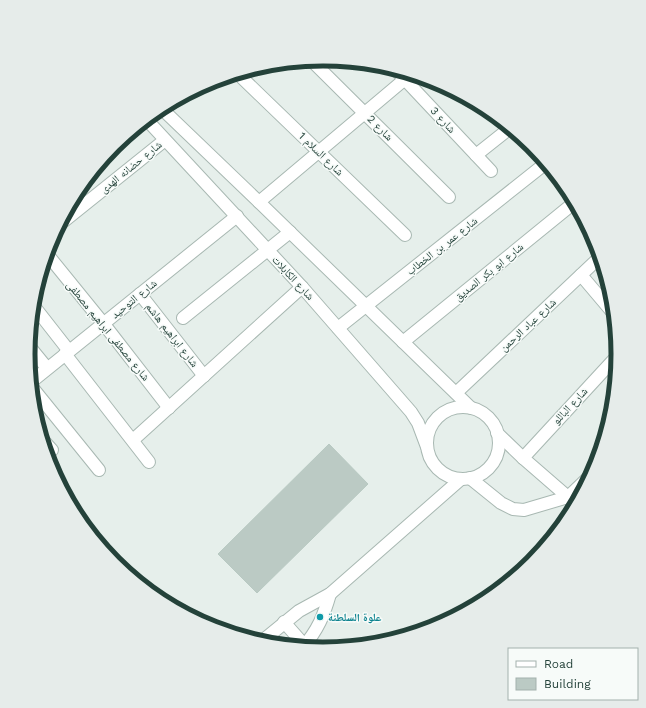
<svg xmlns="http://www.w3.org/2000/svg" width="646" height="708" font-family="'Work Sans','Noto Naskh Arabic',sans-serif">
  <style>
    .building { fill: #bbcac4; stroke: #b8c9c2 }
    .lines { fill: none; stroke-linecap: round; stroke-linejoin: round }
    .minor-casing { stroke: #a8b8b2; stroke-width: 14 }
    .minor { stroke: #fff; stroke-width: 12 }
    .culture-dot { fill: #0f9aa8; stroke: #f7fbf9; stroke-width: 1.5 }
    .labels { text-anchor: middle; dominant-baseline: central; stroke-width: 3; stroke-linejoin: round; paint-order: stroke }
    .street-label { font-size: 11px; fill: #24423a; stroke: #f7fbf9 }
    .culture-label { font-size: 11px; font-weight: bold; fill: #0d838f; stroke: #f7fbf9; text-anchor: start }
    .rim { fill: none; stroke: #24423a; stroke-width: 5 }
  </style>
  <rect width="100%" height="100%" fill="#e6efeb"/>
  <g class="building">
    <path d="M329 444 368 484 257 593 218 554Z"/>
    <path d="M486 593 490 597 468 609Z"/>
  </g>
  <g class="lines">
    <defs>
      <g id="minor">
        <path d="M311 60 449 197"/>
        <path d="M395 69 491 171"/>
        <path d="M237 73 405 235"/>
        <path d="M161 108 259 202 471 408"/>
        <path d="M146 119 302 287 411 412 418 423 427 447"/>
        <path d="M476 155 510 128"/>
        <path d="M259 202 411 74"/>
        <path d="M59 225 165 140"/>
        <path d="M47 254 103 323 169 408"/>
        <path d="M581 275 614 314"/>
        <path d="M140 294 204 376"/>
        <path d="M33 305 69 351"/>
        <path d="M183 318 290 232"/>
        <path d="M338 328 546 163"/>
        <path d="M403 342 575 202"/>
        <path d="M29 346 47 368"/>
        <path d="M65 354 149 462"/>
        <path d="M31 382 237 216"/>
        <path d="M31 386 99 470"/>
        <path d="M456 393 600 257"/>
        <circle cx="463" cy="443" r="36"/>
        <path d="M497 433 523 458 576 504"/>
        <path d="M42 439 52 450"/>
        <path d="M133 440 302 287"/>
        <path d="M523 458 618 355"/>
        <path d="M470 478 501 503 513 509 524 510 568 497 593 473"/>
        <path d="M284 622 306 647"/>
        <path d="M261 642 299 611 330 594 461 479"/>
        <path d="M303 647C318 630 324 615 330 594"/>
      </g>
    </defs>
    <use href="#minor" class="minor-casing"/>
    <use href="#minor" class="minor"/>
  </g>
  <circle class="culture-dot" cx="320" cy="617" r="4"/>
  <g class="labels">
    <g class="street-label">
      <text transform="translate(443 120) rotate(47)">شارع 3</text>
      <text transform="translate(380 128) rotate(45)">شارع 2</text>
      <text transform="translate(321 154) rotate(44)">شارع السلام 1</text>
      <text transform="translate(131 167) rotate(-39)">شارع حضانه الهدى</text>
      <text transform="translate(442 246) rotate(-38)">شارع عمر بن الخطاب</text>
      <text transform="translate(489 272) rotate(-39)">شارع ابو بكر الصديق</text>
      <text transform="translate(293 278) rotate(47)">شارع الكابلات</text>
      <text transform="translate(134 299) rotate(-39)">شارع التوحيد</text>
      <text transform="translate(528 325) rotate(-43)">شارع عباد الرحمن</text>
      <text transform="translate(108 331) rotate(51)">شارع مصطفى ابراهيم مصطفى</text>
      <text transform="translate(172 335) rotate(52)">شارع ابراهيم هاشم</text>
      <text transform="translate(570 406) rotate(-47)">شارع الباللو</text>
    </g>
    <g class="culture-label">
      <text x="328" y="617">علوة السلطنة</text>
    </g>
  </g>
  <path d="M0 0H646V708H0ZM35 354a288 288 0 1 1 576 0a288 288 0 1 1-576 0Z" fill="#e6ecea" fill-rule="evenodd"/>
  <path class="rim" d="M35 354a288 288 0 1 1 576 0a288 288 0 1 1-576 0Z"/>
  <rect x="508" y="648" width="130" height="52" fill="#f7fbf9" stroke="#a3b1ad"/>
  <rect x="516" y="661" width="20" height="6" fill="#ffffff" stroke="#a3b1ad"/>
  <text x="544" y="668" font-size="12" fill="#24423a">Road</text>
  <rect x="516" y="678" width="20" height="12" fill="#bbcac4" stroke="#a3b1ad"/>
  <text x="544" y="688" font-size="12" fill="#24423a">Building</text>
</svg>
